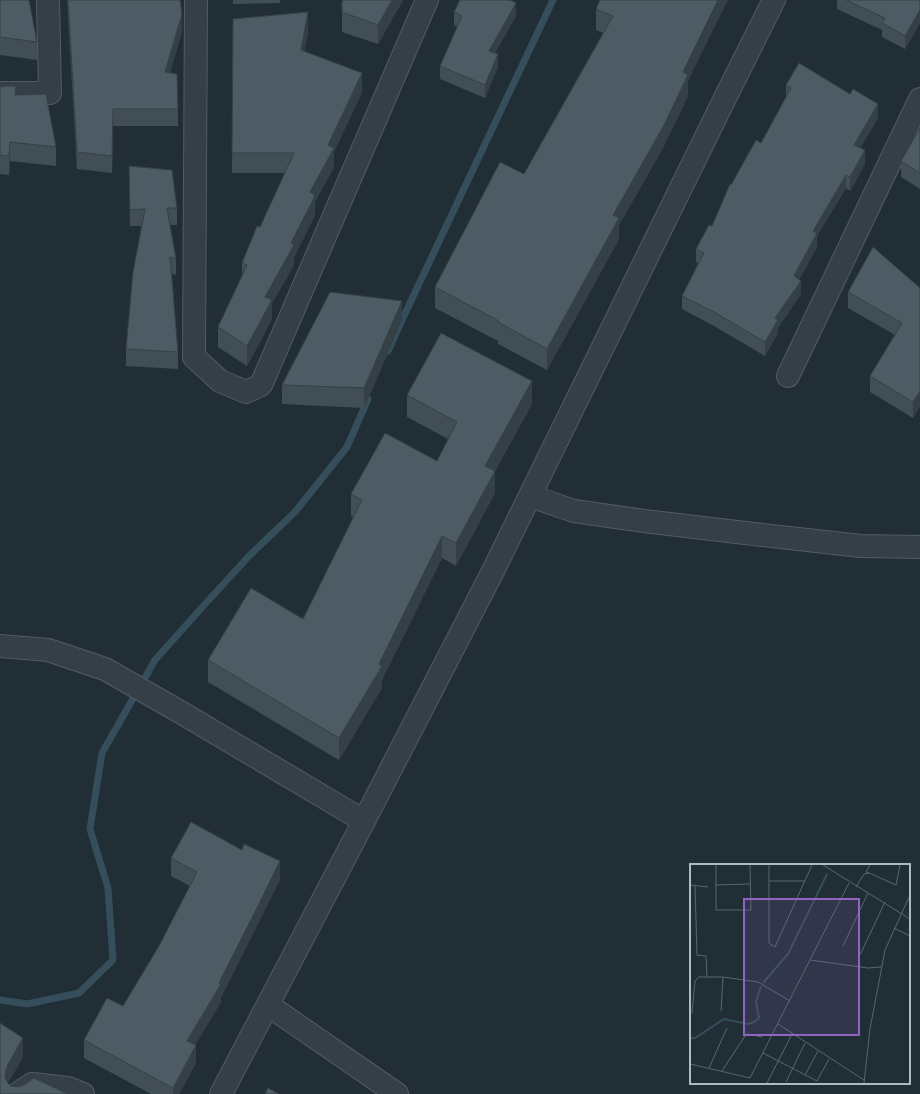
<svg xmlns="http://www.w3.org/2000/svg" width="920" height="1094" font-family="Barlow,sans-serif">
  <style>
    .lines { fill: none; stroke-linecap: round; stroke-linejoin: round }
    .stream { stroke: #354e5b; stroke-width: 7 }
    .minor-casing { stroke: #515d64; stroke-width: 24 }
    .minor { stroke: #343f46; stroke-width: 22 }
    .wall { fill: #414e56 }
    .shaded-wall { fill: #354046 }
    .building { fill: #4c5b64; stroke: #354046 }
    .inset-river { fill: none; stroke: #354e5b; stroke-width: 2 }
    .inset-road { fill: none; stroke: #59666e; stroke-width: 1 }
    .view { fill: #8f65c1; fill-opacity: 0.15; stroke: #8f65c1; stroke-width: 2 }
    .inset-edge { fill: none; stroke: #aebbc3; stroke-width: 2 }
  </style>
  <rect width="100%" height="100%" fill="#212e35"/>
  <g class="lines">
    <g class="stream">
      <path d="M388 351 402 320 553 0"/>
      <path d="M0 1000 27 1004 79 993 113 960 108 888 90 829 102 753 155 660 206 603 249 556 295 512 347 447 368 399"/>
    </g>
    <defs>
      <g id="minor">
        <path d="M196 0 194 357 220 381 246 392 261 385 427 0"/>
        <path d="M0 93H50L48 0"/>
        <path d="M788 376 920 99"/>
        <path d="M530 496 574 511 644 521 762 535 861 546 920 547"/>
        <path d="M0 646 48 650 105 669 182 713 364 821"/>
        <path d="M268 1005 397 1094"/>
        <path d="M17 1094 32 1084 68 1088 83 1094"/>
        <path d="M221 1094 364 821 493 571 727 94 774 0"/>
      </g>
    </defs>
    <use href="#minor" class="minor-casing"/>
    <use href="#minor" class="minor"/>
  </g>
  <g class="wall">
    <path d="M0 0 37 42V60L0 55Z"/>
    <path d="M67 0H180L182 31 170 73 178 109V126H113L112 173 77 169Z"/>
    <path d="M233 0H280V3L233 4Z"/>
    <path d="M343 0H403L378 44 342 32V3Z"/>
    <path d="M600 0 688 81V96L663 148 619 225V239L547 370 498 344V341L435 308V287L524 174 603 33 596 30V9Z"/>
    <path d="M837 0H920V23L905 49 882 37V30L837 9Z"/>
    <path d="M454 12 516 16 495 53 498 67 485 98 440 79V66L457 27 454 25Z"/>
    <path d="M233 19 308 32 304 52 362 92 334 152V167L315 202V215L294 257V265L272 303V319L247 366 218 347V327L242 276V263L260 227 285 173H232Z"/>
    <path d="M786 85 878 118 860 148 865 164 850 191 846 188 817 236V247L799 280 801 294 778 328V333L765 356 714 326 682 309V296L698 263 696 262V249L712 226 731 185 761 143 786 97Z"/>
    <path d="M0 87 16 95 56 147V166L10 161 9 175 0 174Z"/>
    <path d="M920 128V189L901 177V161Z"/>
    <path d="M129 166 177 208V225H170L176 259V275L172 274 178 352V369L126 366V349L141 226H130Z"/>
    <path d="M920 288V406L913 418 870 392V376L895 335 848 308V292Z"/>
    <path d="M402 320 364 408 282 404V385Z"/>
    <path d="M407 395 532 404 495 471V493L456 566 442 558 382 680V688L339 760 208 682V660L303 619 353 517 351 516V494L437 461 448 439 407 417Z"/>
    <path d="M171 858 280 879 259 922 221 997V1002L195 1045 196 1063 179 1094H151L84 1058V1040L123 1006 159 946 190 886 171 876Z"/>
  </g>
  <g class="shaded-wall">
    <path d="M392 0H403L378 44V25Z"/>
    <path d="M718 0H728L688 81V96L663 148 619 225V239L547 370V349L613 215Z"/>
    <path d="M516 3V16L489 64V51Z"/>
    <path d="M920 10V23L905 49V36Z"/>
    <path d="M308 12V32L301 70V50Z"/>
    <path d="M182 14V31L165 89V72Z"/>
    <path d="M498 54V67L485 98V85Z"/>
    <path d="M362 73V92L334 152V167L315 202V215L294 257V265L272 303V319L247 366V346L265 297 291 243 310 192 328 145Z"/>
    <path d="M878 104V118L854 158V145Z"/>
    <path d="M113 109V126L112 173V156Z"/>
    <path d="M10 142V161L9 175V156Z"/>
    <path d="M865 150V164L850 191V177Z"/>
    <path d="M846 175V188L817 236V247L794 289V276L813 231Z"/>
    <path d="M801 281V294L778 328V333L765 356V342L775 318Z"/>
    <path d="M402 301V320L364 408V388Z"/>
    <path d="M532 381V404L485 488V466Z"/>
    <path d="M920 391V406L913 418V402Z"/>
    <path d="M495 471V493L456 566V543Z"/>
    <path d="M442 536V558L382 680V688L339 760V738L379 664Z"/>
    <path d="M280 861V879L259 922 221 997V1002L187 1059V1041L219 983Z"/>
    <path d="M23 1038V1058L8 1083V1086L5 1076 7 1066Z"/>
    <path d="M196 1045V1063L179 1094H173V1088Z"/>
  </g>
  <g class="building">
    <path d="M0 0H29L37 42 0 37Z"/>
    <path d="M68 0H180L182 14 165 72 177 74 178 109H113L112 156 77 152Z"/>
    <path d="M343 0H392L378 25 342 12V3Z"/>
    <path d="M460 0H510L516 3 489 51 498 54 485 85 440 66 462 16 454 12Z"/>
    <path d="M600 0H718L683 72 688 75 663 127 613 215 619 218 547 349 498 322 499 321 435 287 500 162 524 174 613 16 596 9Z"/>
    <path d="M846 0H920V10L905 36 882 23 885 18Z"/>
    <path d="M308 12 301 50 362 73 328 145 334 148 310 192 315 196 291 243 294 245 265 297 272 300 247 346 218 327 247 265 242 263 257 226 260 227 294 153H232L233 19Z"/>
    <path d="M799 63 850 94 853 89 878 104 854 145 865 150 850 177 846 175 813 231 817 233 794 276 801 281 775 318 778 320 765 342 714 312 682 296 704 253 696 249 709 225 712 226 730 184 731 185 756 140 761 143 791 88 786 85Z"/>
    <path d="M6 86H16L15 95 46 94 56 147 10 142 9 156 0 155V87Z"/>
    <path d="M920 128V173L901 161Z"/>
    <path d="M129 166 172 170 177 208H167L176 259 170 257 178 352 126 349 133 272 145 209 130 210Z"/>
    <path d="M873 247 920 288V391L913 402 870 376 902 323 848 292Z"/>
    <path d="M330 292 402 301 364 388 282 385Z"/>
    <path d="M441 333 532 381 485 466 495 471 456 543 442 536 379 664 382 666 339 738 208 660 251 588 303 619 362 500 351 494 385 433 437 461 457 422 407 395Z"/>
    <path d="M191 822 242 850 244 844 280 861 259 904 219 983 221 984 187 1041 196 1045 173 1088 84 1040 107 998 123 1006 159 946 197 872 171 858Z"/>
    <path d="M0 1023 23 1038 7 1066H8L6 1070 5 1076 7 1082 11 1086 18 1087 24 1085 34 1078 68 1094H0Z"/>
    <path d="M268 1088 279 1094H265Z"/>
  </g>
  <g transform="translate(690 864)">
    <rect width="220" height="220" fill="#212e35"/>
    <path class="inset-river" d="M73 119 98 90 137 10M0 174H5L34 155 58 160 64 158 69 154 66 138 71 122"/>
    <path class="inset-road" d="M26 1V46H61L60 1M79 1V79L85 83 122 1M133 1 220 55M179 9 206 21 210 1M79 17H115M0 21 18 23M26 21 60 20M5 22 7 91 16 92 17 113H33L31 147M166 23 174 10 179 9 176 8 180 1M204 64 220 72M153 82 178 29M170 91 195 38M120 96 178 104 191 103M33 113 68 118 100 137M2 149 5 117 9 113H17M88 160 174 216M73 189 127 217 139 195M0 200 60 214 159 19M19 204 37 164M32 207 55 172 58 170 72 173M115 211 128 187M96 218 115 179M77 219 102 170M174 219 180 165 195 86 220 31"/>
    <path class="view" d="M54 35H169V171H54Z"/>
    <rect width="220" height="220" class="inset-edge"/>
  </g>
</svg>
